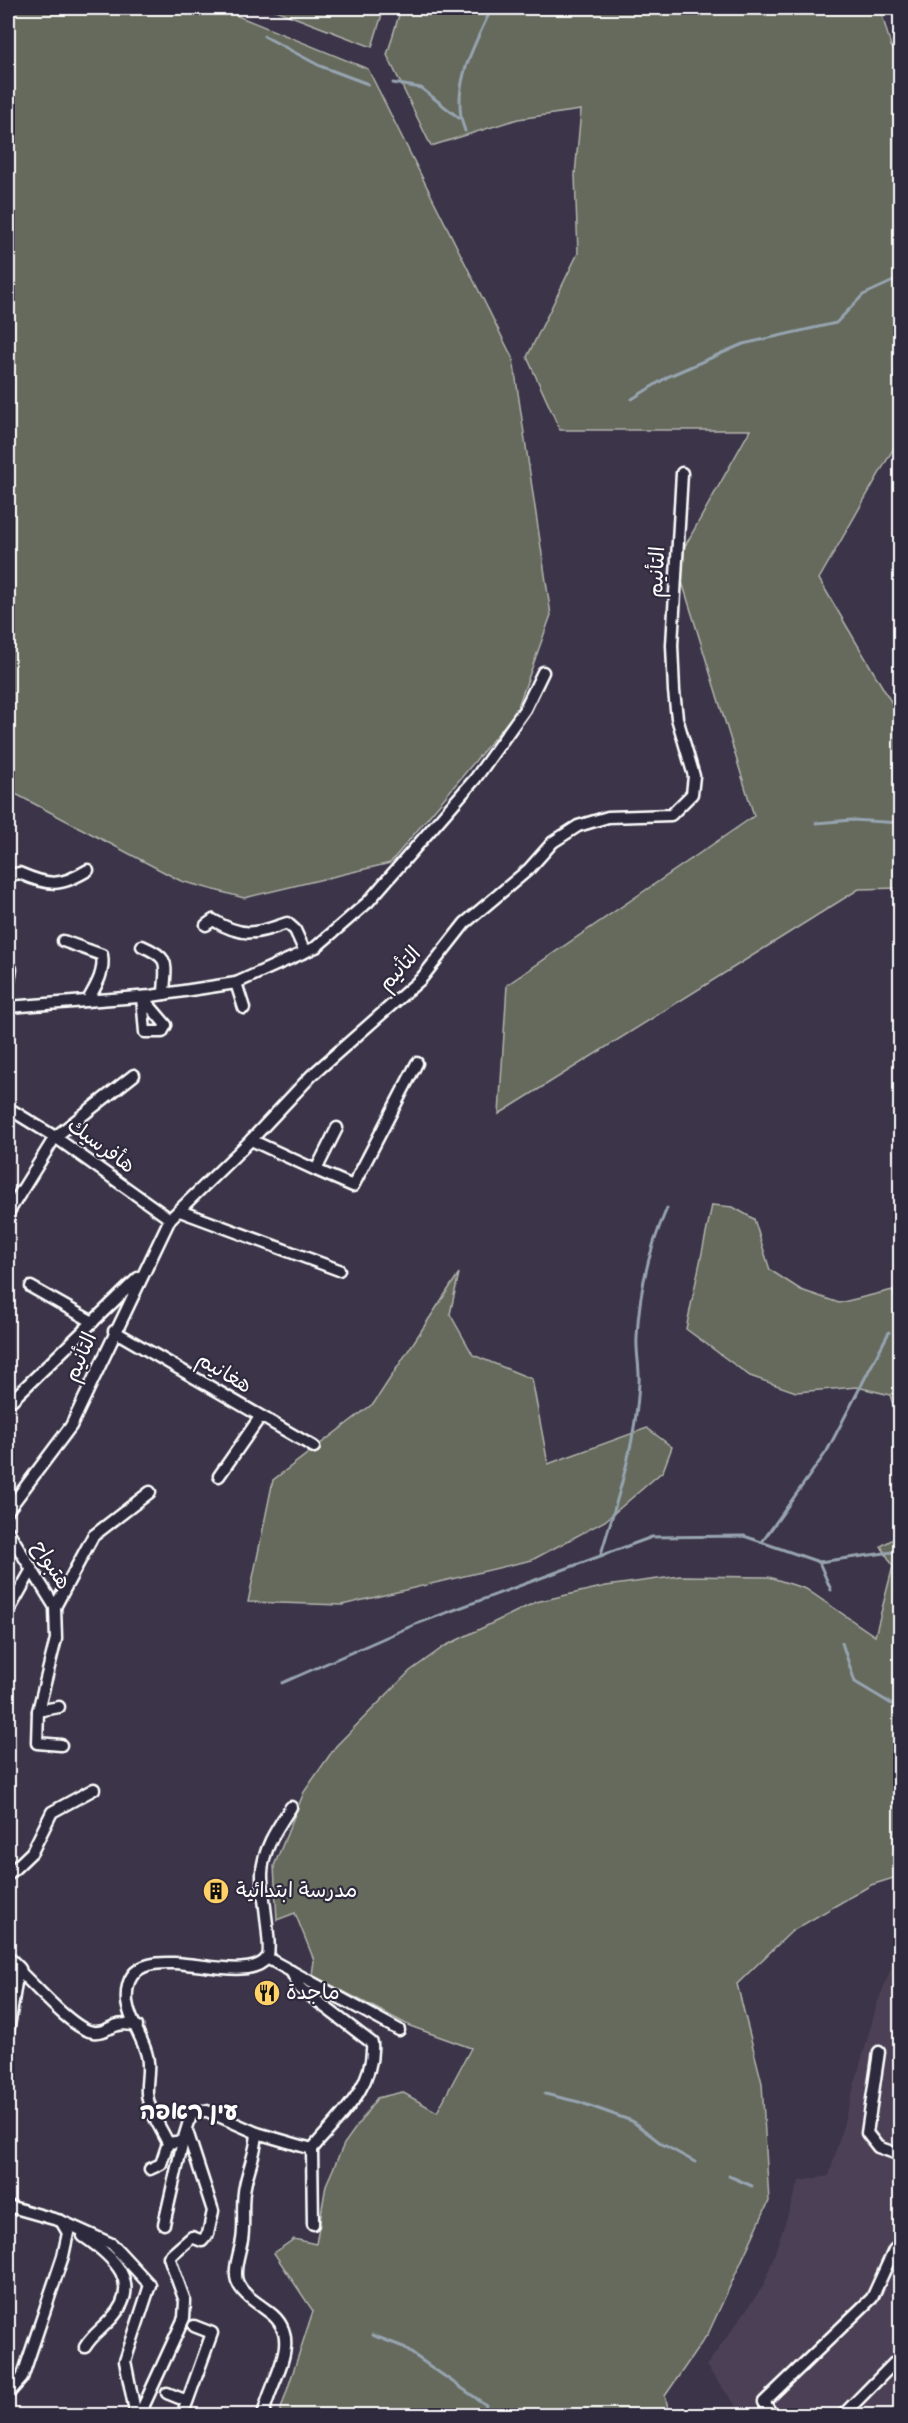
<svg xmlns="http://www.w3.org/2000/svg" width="908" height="2423" font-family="Mynerve,'Playpen Sans Arabic','Playpen Sans Hebrew',sans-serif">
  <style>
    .built { fill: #4c4055 }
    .green { fill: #656a5d; stroke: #b2b4ae; stroke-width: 1.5 }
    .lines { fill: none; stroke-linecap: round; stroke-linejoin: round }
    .stream { stroke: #97a4b0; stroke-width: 3 }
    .street-casing { stroke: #fff; stroke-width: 15 }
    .secondary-casing { stroke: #fff; stroke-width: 20 }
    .street { stroke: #2f2a3d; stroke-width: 10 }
    .secondary { stroke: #2f2a3d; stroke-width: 15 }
    .labels { text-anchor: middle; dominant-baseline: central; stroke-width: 4.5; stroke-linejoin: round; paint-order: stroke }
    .street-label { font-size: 21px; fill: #fff; stroke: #2f2a3d }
    .poi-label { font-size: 21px; fill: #fff; stroke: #2f2a3d; text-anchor: start }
    .quarter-label { font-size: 24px; font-weight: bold; fill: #fff; stroke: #2f2a3d }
  </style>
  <rect width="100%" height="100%" fill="#3c3448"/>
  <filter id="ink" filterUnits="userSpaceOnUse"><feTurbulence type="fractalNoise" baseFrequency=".0167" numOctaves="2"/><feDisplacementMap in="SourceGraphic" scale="12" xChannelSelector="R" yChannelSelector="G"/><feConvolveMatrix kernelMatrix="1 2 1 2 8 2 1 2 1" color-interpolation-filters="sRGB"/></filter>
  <g filter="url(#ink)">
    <path class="built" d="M899 1948 900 2415H743L706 2366 764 2285 799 2181 829 2176 877 2004Z"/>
    <g class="green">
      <path d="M8 8H218L368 69 513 359 551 615 516 712 390 863 244 898 181 881 8 790Z"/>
      <path d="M270 8H384L372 47Z"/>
      <path d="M401 8H880L891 46 900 59V437L819 579 900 717V888L859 889 499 1114 507 985 754 816 676 562 750 430H560L527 357 578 253 575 175 581 110 518 119 431 146 387 55Z"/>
      <path d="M712 1205 733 1207 754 1219 770 1270 801 1290 839 1303 893 1290 900 1316V1426L890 1395 857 1387 796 1392 750 1376 686 1329Z"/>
      <path d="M459 1273 450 1314 473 1355 532 1379 548 1464 647 1428 672 1447 663 1471 605 1521 532 1560 342 1605 248 1602 273 1480 374 1403Z"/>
      <path d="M900 1535V1876L871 1885 792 1931 737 1984 762 2083 769 2201 709 2332 665 2396 670 2415H279L313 2311 274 2253 294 2239 316 2244 326 2185 344 2144 377 2098 402 2092 437 2112 471 2048 410 2026 312 1975 314 1960 295 1913 277 1920 274 1866 304 1792 336 1746 410 1671 445 1646 536 1602 606 1586 680 1576 769 1577 806 1589 875 1636 893 1566 881 1546Z"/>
    </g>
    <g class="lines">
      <g class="stream">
        <path d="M264 36 320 66 368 84"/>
        <path d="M393 83 421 88 459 118"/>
        <path d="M465 131C449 89 474 45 492 8"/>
        <path d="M632 399 669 376 743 344 836 323 863 295 900 278"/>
        <path d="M816 823 852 820 900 823"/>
        <path d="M762 1542 827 1451 889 1332"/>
        <path d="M601 1554C618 1497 636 1443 639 1383 640 1368 636 1353 637 1337 639 1293 649 1249 667 1208"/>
        <path d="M819 1562 900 1551"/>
        <path d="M842 1643 855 1682 900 1709"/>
        <path d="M282 1683 416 1624 652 1537 744 1536 819 1562 831 1590"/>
        <path d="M545 2094 579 2102 632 2121 662 2144 695 2162"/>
        <path d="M729 2176 752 2186"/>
        <path d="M372 2335 401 2346 486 2405"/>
      </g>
      <defs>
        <g id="street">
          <path d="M8 876 19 873C49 886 60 887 88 870"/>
          <path d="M206 925 213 920C242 938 256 934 287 923L295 930 305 952"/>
          <path d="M63 941 102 955C105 972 96 986 88 1000"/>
          <path d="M142 946C172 959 165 964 164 994"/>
          <path d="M8 965 11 969 8 986"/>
          <path d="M236 983 244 1008"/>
          <path d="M142 997 166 1025 162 1032H145Z"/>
          <path d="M8 1007 151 996 236 983 316 947 368 902 475 779 525 709 543 672"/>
          <path d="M8 1108 55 1137 170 1219"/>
          <path d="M251 1140 316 1170 337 1128"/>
          <path d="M316 1170 353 1186 417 1063"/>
          <path d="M180 1211 339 1270"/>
          <path d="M8 1213 55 1137 134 1075"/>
          <path d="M31 1287 93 1322"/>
          <path d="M114 1331 314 1447"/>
          <path d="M8 1400H12L138 1278"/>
          <path d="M219 1476 260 1417"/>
          <path d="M8 1510 71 1426 170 1219 251 1140 311 1076 421 979 465 923 529 869 553 842 578 826 608 817 671 815 692 794 694 776 677 718 674 691 672 645 682 473"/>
          <path d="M8 1531 55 1607 56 1639 38 1711 59 1707"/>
          <path d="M55 1607 93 1536 150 1492"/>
          <path d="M8 1612 31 1571"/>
          <path d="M38 1711 37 1743 61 1745"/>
          <path d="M8 1875 32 1852 52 1812 94 1789"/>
          <path d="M267 1958 399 2030"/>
          <path d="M291 1971 300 1988 372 2043C375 2087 339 2117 312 2149L313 2224"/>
          <path d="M8 2033 18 1970C35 1985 73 2030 93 2032 110 2034 111 2019 137 2026"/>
          <path d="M879 2052 867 2133 878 2147 900 2155"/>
          <path d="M257 2133C256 2153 249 2166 245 2186 241 2202 245 2223 242 2240 240 2252 233 2269 237 2281 242 2295 258 2303 269 2312 306 2339 269 2381 263 2416"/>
          <path d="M168 2143 183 2141 191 2115 199 2111H207L257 2133 312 2149"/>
          <path d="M150 2169 161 2164 168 2143C161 2128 148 2110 147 2093 146 2079 151 2066 146 2052 141 2035 129 2019 127 2002 121 1924 241 1993 267 1958 273 1950 261 1890 262 1873 263 1848 278 1827 291 1807"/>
          <path d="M8 2206 61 2221 112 2244 150 2285 125 2361 136 2416"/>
          <path d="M164 2224 183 2141"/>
          <path d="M83 2236C114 2257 144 2284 111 2319 102 2329 92 2335 85 2347"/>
          <path d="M167 2393 187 2401"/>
          <path d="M8 2394 22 2378 63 2256 68 2233 61 2221"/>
          <path d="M139 2416 184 2318 185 2301 169 2257 192 2237 202 2241 208 2234 213 2211 187 2131"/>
          <path d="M182 2416 212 2333 194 2326"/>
          <path d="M773 2416 764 2402 872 2298 894 2250 900 2244"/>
          <path d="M842 2416 900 2357"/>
        </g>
        <path id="secondary" d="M8 1960 18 1970"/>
      </defs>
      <use href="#street" class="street-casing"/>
      <use href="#secondary" class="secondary-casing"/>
      <use href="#street" class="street"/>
      <use href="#secondary" class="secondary"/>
    </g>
  </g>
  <defs>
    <symbol id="building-disc" viewBox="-11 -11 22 22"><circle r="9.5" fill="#ffd166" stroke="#2f2a3d"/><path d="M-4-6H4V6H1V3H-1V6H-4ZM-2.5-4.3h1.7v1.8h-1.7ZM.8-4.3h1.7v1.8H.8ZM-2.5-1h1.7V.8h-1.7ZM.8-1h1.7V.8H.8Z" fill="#111"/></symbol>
    <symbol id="restaurant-disc" viewBox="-11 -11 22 22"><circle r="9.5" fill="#ffd166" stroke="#2f2a3d"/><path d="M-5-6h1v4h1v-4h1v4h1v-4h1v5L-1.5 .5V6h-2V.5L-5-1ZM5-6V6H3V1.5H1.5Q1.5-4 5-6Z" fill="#111"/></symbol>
  </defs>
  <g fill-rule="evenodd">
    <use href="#building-disc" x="201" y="1876" width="30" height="30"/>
    <use href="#restaurant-disc" x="252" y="1978" width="30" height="30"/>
  </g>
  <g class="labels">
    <g class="street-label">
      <text transform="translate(657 572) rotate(-87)">التأنيم</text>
      <text transform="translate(400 969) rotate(-47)">التأنيم</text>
      <text transform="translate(101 1146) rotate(36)">هأفرسيك</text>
      <text transform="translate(81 1357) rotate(-66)">التأنيم</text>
      <text transform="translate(224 1373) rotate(31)">هغانيم</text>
      <text transform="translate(51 1565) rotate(57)">هتبواح</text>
    </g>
    <g class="poi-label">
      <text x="236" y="1891">مدرسة ابتدائية</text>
      <text x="286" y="1993">ماجدة</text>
    </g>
    <g class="quarter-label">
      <text x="189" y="2112">עין ראפה</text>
    </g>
  </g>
  <rect width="908" height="2423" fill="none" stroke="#2f2a3d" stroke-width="30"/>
  <rect x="15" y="15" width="878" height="2393" fill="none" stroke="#fff" stroke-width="2" filter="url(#ink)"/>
</svg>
